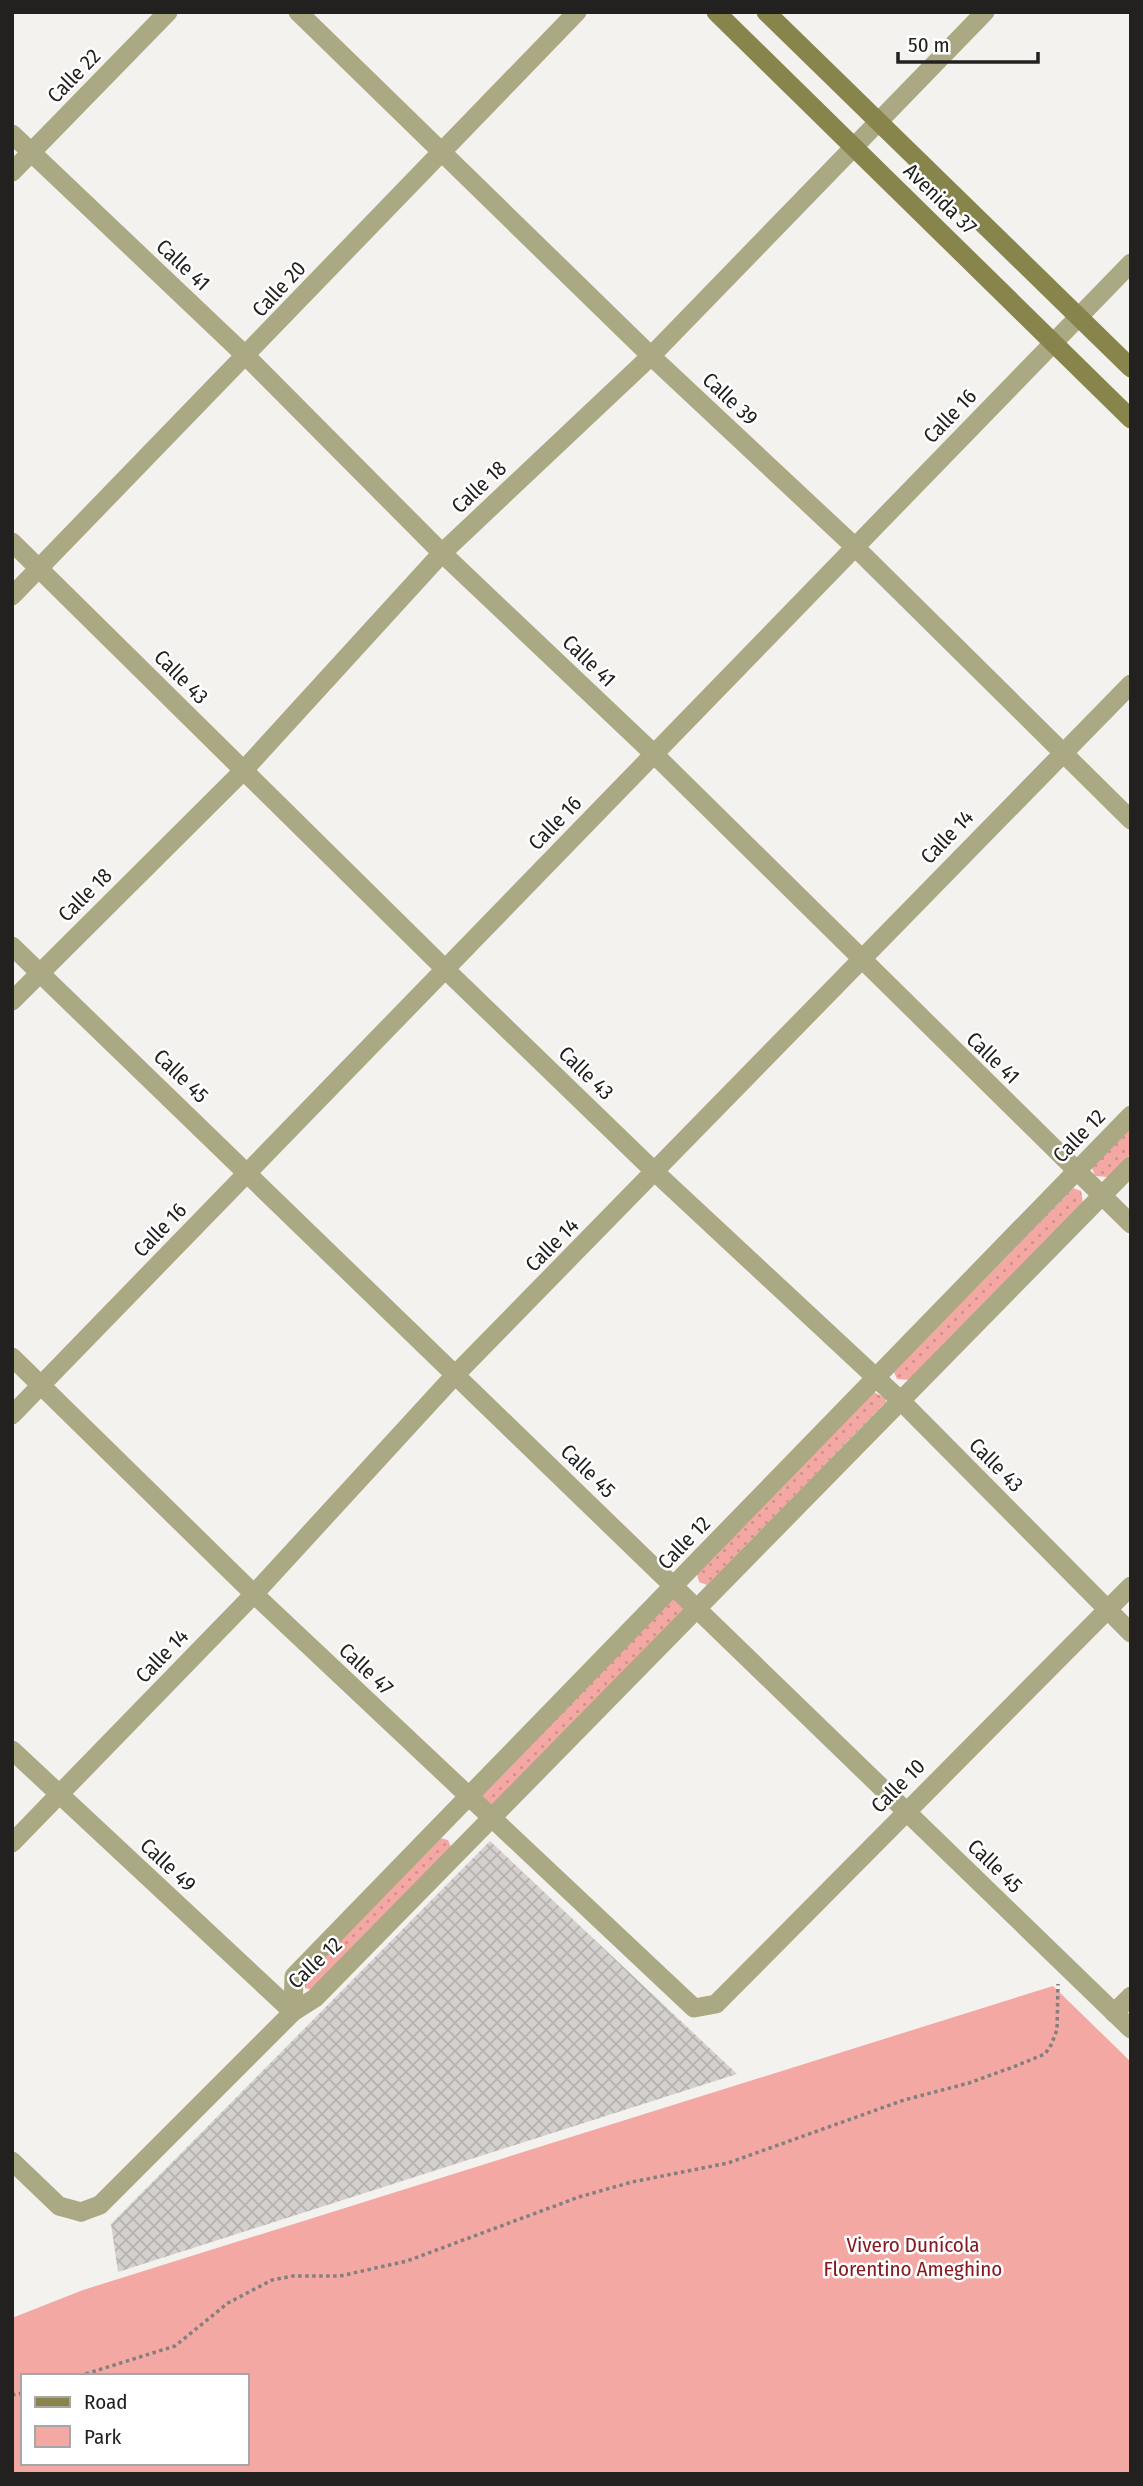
<svg xmlns="http://www.w3.org/2000/svg" width="1143" height="2486" font-family="'Fira Sans Condensed',sans-serif">
  <style>
    .grass { fill: url(#grass-dots) }
    .park { fill: #f4a8a3; fill-rule: evenodd }
    .building { fill: url(#building-cross-hatch) }
    .lines { fill: none; stroke-linecap: round; stroke-linejoin: round }
    .path { stroke: #81807e; stroke-width: 3.5; stroke-dasharray: 3.5 3.5; stroke-linecap: butt }
    .minor { stroke: #aba984; stroke-width: 19 }
    .tertiary { stroke: #aba984; stroke-width: 19 }
    .secondary { stroke: #88854c; stroke-width: 19 }
    .labels { text-anchor: middle; dominant-baseline: central; stroke-width: 5; stroke-linejoin: round; paint-order: stroke }
    .street-label { font-size: 21px; fill: #222120; stroke: #fff }
    .park-label { font-size: 21px; fill: #861921; stroke: #fff }
  </style>
  <defs>
    <pattern id="grass-dots" width="8" height="8" patternUnits="userSpaceOnUse" patternTransform="scale(1.75)"><rect width="8" height="8" fill="#f4a8a3"/><path d="M2 2h.1M6 6h.1" fill="none" stroke="#d1908c" stroke-width="1.8" stroke-linecap="round"/></pattern>
    <pattern id="building-cross-hatch" width="8" height="8" patternUnits="userSpaceOnUse" patternTransform="scale(1.75)"><rect width="8" height="8" fill="#d4d0cd"/><path d="M0 0l8 8M0 8l8-8" fill="none" stroke="#b6b2b0"/></pattern>
  </defs>
  <rect width="100%" height="100%" fill="#f4f2ee"/>
  <g class="grass">
    <path d="M1131 1126V1154L1108 1177 1095 1176 1092 1168Z"/>
    <path d="M1073 1188 1081 1191 1083 1203 910 1380 897 1379 894 1372Z"/>
    <path d="M874 1392 885 1398 886 1402 707 1585 699 1582 697 1574Z"/>
    <path d="M673 1597 686 1610 492 1806 482 1800 483 1792Z"/>
    <path d="M440 1838 448 1840 451 1847 312 1990 305 1988 304 1975Z"/>
  </g>
  <path class="park" d="M1053 1986 1131 2062V2474H12V2318L83 2290ZM23 2376H247V2463H23Z"/>
  <path class="building" d="M490 1841 737 2074 118 2272 111 2224Z"/>
  <g class="lines">
    <g class="path">
      <path d="M79 2376 175 2346 228 2303 272 2280 293 2276H340L407 2261 579 2197 632 2182 728 2163 904 2100 969 2083 1013 2067 1045 2054 1051 2045 1057 2030 1058 1984"/>
      <path d="M12 2395 23 2393"/>
    </g>
    <g class="minor">
      <path d="M298 12 651 356 855 547 1131 820"/>
      <path d="M12 134 247 357 442 553 654 754 1131 1224"/>
      <path d="M12 172 168 12"/>
      <path d="M12 542 445 969 655 1172 901 1401 1131 1633"/>
      <path d="M12 596 577 12"/>
      <path d="M12 946 1131 2029"/>
      <path d="M12 1001 243 771 442 553 651 356 985 12"/>
      <path d="M12 1357 254 1594 694 2008 716 2004 1131 1586"/>
      <path d="M12 1415 1131 263"/>
      <path d="M12 1750 293 2012"/>
      <path d="M12 1843 254 1594 456 1374 1131 684"/>
      <path d="M1114 2013 1131 1996"/>
      <path d="M12 2161 59 2206 81 2212"/>
    </g>
    <g class="tertiary">
      <path d="M293 2012 294 1976 1131 1115"/>
      <path d="M81 2212 100 2205 293 2012 315 1998 1131 1166"/>
    </g>
    <g class="secondary">
      <path d="M716 12 1131 419"/>
      <path d="M766 12 1131 368"/>
    </g>
  </g>
  <g class="labels">
    <g class="street-label">
      <text transform="translate(74 76) rotate(-46)">Calle 22</text>
      <text transform="translate(940 199) rotate(44)">Avenida 37</text>
      <text transform="translate(183 265) rotate(43)">Calle 41</text>
      <text transform="translate(279 289) rotate(-47)">Calle 20</text>
      <text transform="translate(730 399) rotate(43)">Calle 39</text>
      <text transform="translate(950 416) rotate(-46)">Calle 16</text>
      <text transform="translate(479 487) rotate(-43)">Calle 18</text>
      <text transform="translate(589 661) rotate(44)">Calle 41</text>
      <text transform="translate(181 677) rotate(45)">Calle 43</text>
      <text transform="translate(555 823) rotate(-46)">Calle 16</text>
      <text transform="translate(947 837) rotate(-46)">Calle 14</text>
      <text transform="translate(85 895) rotate(-45)">Calle 18</text>
      <text transform="translate(993 1058) rotate(44)">Calle 41</text>
      <text transform="translate(586 1073) rotate(44)">Calle 43</text>
      <text transform="translate(181 1076) rotate(44)">Calle 45</text>
      <text transform="translate(1079 1136) rotate(-46)">Calle 12</text>
      <text transform="translate(160 1230) rotate(-46)">Calle 16</text>
      <text transform="translate(552 1245) rotate(-45)">Calle 14</text>
      <text transform="translate(996 1465) rotate(45)">Calle 43</text>
      <text transform="translate(588 1471) rotate(44)">Calle 45</text>
      <text transform="translate(684 1543) rotate(-46)">Calle 12</text>
      <text transform="translate(162 1656) rotate(-46)">Calle 14</text>
      <text transform="translate(366 1669) rotate(43)">Calle 47</text>
      <text transform="translate(898 1786) rotate(-45)">Calle 10</text>
      <text transform="translate(168 1865) rotate(43)">Calle 49</text>
      <text transform="translate(995 1866) rotate(44)">Calle 45</text>
      <text transform="translate(315 1963) rotate(-43)">Calle 12</text>
    </g>
    <g class="park-label">
      <text x="913" y="2245">Vivero Dunícola<tspan x="913" dy="24">Florentino Ameghino</tspan></text>
    </g>
  </g>
  <rect width="1143" height="2486" fill="none" stroke="#222120" stroke-width="28"/>
  <rect x="21" y="2374" width="228" height="91" fill="#ffffff" stroke="#a7a6a6" stroke-width="2"/>
  <rect x="35" y="2397" width="35" height="10" fill="#88854c" stroke="#a7a6a6" stroke-width="2"/>
  <text x="84" y="2409" font-size="21" fill="#222120">Road</text>
  <rect x="35" y="2426" width="35" height="21" fill="#f4a8a3" stroke="#a7a6a6" stroke-width="2"/>
  <text x="84" y="2444" font-size="21" fill="#222120">Park</text>
  <path d="M898 52v10h140v-10" fill="none" stroke="#222120" stroke-width="3.5"/>
  <text x="908" y="52" font-size="21" fill="#222120" stroke="#ffffff" stroke-width="5" paint-order="stroke">50 m</text>
</svg>
